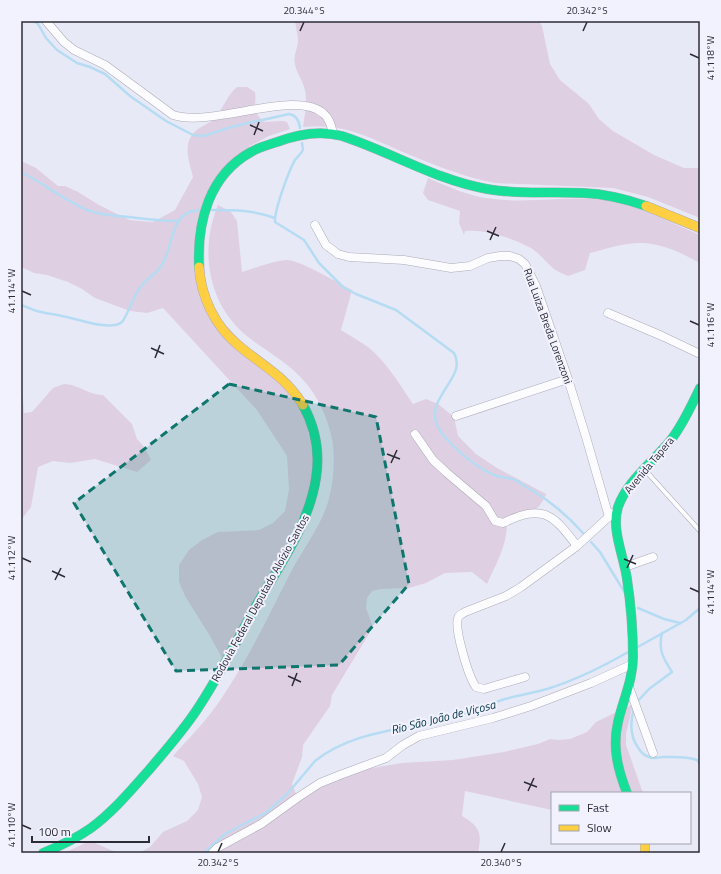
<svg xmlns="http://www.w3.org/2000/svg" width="721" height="874" font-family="'Titillium Web',sans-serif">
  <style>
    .green { fill: #dfcfe2 }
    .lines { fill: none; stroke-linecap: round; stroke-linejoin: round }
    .stream { stroke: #b6dcf4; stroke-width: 2.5 }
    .lane-casing { stroke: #aaabb6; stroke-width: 5 }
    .street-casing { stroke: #aaabb6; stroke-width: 9 }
    .fast-casing { stroke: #aaabb6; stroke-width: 10 }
    .slow-casing { stroke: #aaabb6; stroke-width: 10 }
    .lane { stroke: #fcfcfe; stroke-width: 4 }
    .street { stroke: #fcfcfe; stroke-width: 8 }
    .fast { stroke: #16e098; stroke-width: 9 }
    .slow { stroke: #ffcf43; stroke-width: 9 }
    .marked { fill: #0f766e; fill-opacity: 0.2; stroke: #0f766e; stroke-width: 3; stroke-dasharray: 8 5; stroke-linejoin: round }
    .ticks { fill: none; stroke: #2c2c36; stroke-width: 1.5 }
    .labels { text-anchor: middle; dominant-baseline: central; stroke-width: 4; stroke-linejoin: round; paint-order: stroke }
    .street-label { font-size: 11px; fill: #2c2c36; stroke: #f1f2fd }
    .water-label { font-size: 12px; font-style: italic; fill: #053548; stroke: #f1f2fd }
    .neatline { fill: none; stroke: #2c2c36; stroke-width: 1.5 }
    .ticks-label { font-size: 10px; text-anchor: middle; fill: #2c2c36 }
  </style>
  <rect width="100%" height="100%" fill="#e8e9f7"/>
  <g class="green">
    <path d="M295 21H539L542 26 550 64 560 80 589 104 599 119 613 131 654 155 684 168H700V218L648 197 613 188 495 183C463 177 435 165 405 153 368 137 344 123 303 127 305 114 308 99 304 87 302 79 296 72 295 64 293 56 297 50 298 42 298 35 296 28 295 21Z"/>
    <path d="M237 87H247L255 92C257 108 250 109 264 122L282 121 287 122 290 129 269 136 250 146 203 203 206 306 300 399 319 476 227 667 210 636 185 596 179 582V565L189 550 202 540 218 532 259 530 273 523 285 511 289 489 287 456 257 410 163 308 147 313 130 311 95 298 82 289 68 282 47 275 34 273 21 267V161L36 168 58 186H65L78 192 99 205 121 216 130 220 140 221 153 222 175 210 193 177C189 160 181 142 198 129 204 125 212 122 216 117 224 107 227 95 237 87Z"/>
    <path d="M428 178C449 187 470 197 494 199 527 203 561 197 594 199 630 201 667 221 700 235V263C687 256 672 248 657 245 635 239 611 247 590 253L585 270 568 276C564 274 558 272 554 269 546 262 539 253 531 248 513 238 485 229 465 231L464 235 459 223 460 211 428 200 423 193Z"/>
    <path d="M218 205 231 212 237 221 242 272C256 268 272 261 287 260 300 260 338 283 352 290L341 330C350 336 360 341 368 347 386 361 400 385 413 404L426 399 438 404 454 417 458 436 476 454 497 468 546 494C538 515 526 514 507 518 507 524 507 529 506 534 504 551 494 568 487 584L472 572 445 573 426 583 409 588 381 589 372 591 367 598 366 608 373 627 332 695 330 706 303 745 302 757 292 784 297 796 313 791 349 772 402 763 453 760 504 752 538 744 550 739 558 740 570 739 587 732 596 722 633 704 626 734V745L643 793H552V810L465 791 462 816C480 827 482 832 478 853H139L150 847 163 832 187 821 198 810 202 797 198 784 184 761 173 756C188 739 206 721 219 702 249 659 270 612 294 566 307 543 325 520 330 494 334 477 335 455 332 439 328 419 318 396 304 381 289 363 266 351 248 337 208 305 199 251 218 205Z"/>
    <path d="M64 384C78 384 88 395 103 395L132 424 137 439 145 448 151 460 137 472 95 459 70 463 53 461 38 467 31 507 21 520V395L23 399 24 413 32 412 53 388Z"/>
    <path d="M90 841 118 853H64Z"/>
  </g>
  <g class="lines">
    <g class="stream">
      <path d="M33 21 38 24 46 38 57 50 77 63 90 67 105 74 130 96 166 121 193 135 204 136 231 127 289 114C296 115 299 120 300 128"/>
      <path d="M302 143 303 150C301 154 297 157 295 160 289 170 274 211 275 222L304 240 319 263 343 287 356 294 396 310 454 353C468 377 425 397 437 425 445 443 477 468 494 475 501 478 509 477 515 480 520 482 524 486 528 488 549 500 567 515 583 533"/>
      <path d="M21 172C43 183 64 200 87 210 100 215 115 216 129 217 145 219 161 221 178 221"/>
      <path d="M212 210C236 210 252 210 275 218"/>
      <path d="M21 305C28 307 34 311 41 312 48 314 55 314 62 316 76 318 110 332 122 322 126 318 134 296 139 289 145 280 156 274 162 265 170 252 172 226 182 217 186 212 192 211 198 210"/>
      <path d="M591 542 600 552 625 593"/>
      <path d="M638 608 664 619 680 623"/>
      <path d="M636 648 686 620 700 608"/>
      <path d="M636 703 649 689 672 672C663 658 658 650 662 633"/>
      <path d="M634 708C630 722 629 736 639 749 642 754 648 758 654 758 657 758 660 757 663 757 674 757 687 756 697 760L700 764"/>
      <path d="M204 853 225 834 267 812 288 793 315 761C351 732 399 730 442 720 464 715 484 706 505 699 519 695 533 693 547 689 576 680 604 666 630 651"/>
    </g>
    <defs>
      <path id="lane" d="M645 470 700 531"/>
      <g id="street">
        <path d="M46 21 64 42 74 50 105 65 173 115C212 128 297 88 324 114 330 119 331 126 333 133"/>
        <path d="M315 225 326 245 338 254 349 257 404 260 451 268 470 266 488 258 500 256H510L519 259 525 264 536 286 568 379 586 437 609 517"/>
        <path d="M608 313 662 336 700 354"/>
        <path d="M456 416 568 379"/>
        <path d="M415 434 433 460 447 473 486 506 495 521 503 523C543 504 552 513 577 546"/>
        <path d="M625 567 653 557"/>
        <path d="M525 677 484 689 476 687C469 678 454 629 458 618 459 615 462 614 465 612L506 596 521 587 577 546 613 513"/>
        <path d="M629 687 653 753"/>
        <path d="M212 853 217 848 261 824 297 798 320 783 340 775 386 758 403 745 419 736 493 718 531 706 591 683 633 664"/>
      </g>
      <g id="fast">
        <path d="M199 267C197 222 209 175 251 152 259 147 268 145 277 142 298 134 320 130 342 136 391 152 436 180 487 189 519 195 551 191 584 193 605 194 626 199 646 206"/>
        <path d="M627 793C618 770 612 747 618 722 623 700 633 680 633 657 633 631 631 605 627 579 624 556 611 530 618 507 627 481 653 462 670 441 683 425 691 406 700 388"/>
        <path d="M43 853C60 846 77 838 91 828 113 812 131 790 149 770 165 751 182 732 196 711 219 677 237 640 257 604 280 565 309 524 316 478 320 453 315 427 303 405"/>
      </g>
      <g id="slow">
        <path d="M646 206 700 228"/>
        <path d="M199 267C201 297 215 326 238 345 264 367 284 375 303 405"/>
        <path d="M645 843V853"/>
      </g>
    </defs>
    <use href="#lane" class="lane-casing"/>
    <use href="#street" class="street-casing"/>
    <use href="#fast" class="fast-casing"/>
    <use href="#slow" class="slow-casing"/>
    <use href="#lane" class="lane"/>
    <use href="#street" class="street"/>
    <use href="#fast" class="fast"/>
    <use href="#slow" class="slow"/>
  </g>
  <path class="marked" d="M229 384 376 417 409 584 339 665 176 671 74 503Z"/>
  <path class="ticks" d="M300 31 304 22M583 31 587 22M690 54 699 58M250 125 263 131M254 135 259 122M487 231 499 236M490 240 496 227M22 291 31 295M690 321 699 325M151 348 164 354M155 358 160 345M387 454 400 459M391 463 397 450M22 558 31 562M624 559 636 564M627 568 633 555M52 571 65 577M55 580 61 568M690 588 699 592M288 676 301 682M292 686 297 673M524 782 537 787M528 791 534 778M22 825 31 829M218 852 222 843M501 852 505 843"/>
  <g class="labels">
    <g class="street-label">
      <text transform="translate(548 326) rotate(70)">Rua Luiza Breda Lorenzoni</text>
      <text transform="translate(649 465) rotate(-50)">Avenida Tapera</text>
      <text transform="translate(260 598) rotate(-61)">Rodovia Federal Deputado Aloízio Santos</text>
    </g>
    <g class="water-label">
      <text transform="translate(443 717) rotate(-14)">Rio São João de Viçosa</text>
    </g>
  </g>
  <rect width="721" height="874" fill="none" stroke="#f1f2fd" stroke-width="44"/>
  <rect x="551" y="792" width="140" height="52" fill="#f1f2fd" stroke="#a2a3ad"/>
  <rect x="559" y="805" width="20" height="6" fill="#16e098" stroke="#a2a3ad"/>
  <text x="587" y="812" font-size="12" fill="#2c2c36">Fast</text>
  <rect x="559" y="825" width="20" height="6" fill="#ffcf43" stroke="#a2a3ad"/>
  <text x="587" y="832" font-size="12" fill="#2c2c36">Slow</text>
  <path d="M32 836v6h117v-6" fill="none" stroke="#2c2c36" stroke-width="2"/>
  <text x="38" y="836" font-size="12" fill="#2c2c36" stroke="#f1f2fd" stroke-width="3" paint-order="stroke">100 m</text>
  <rect x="22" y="22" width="677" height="830" class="neatline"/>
  <g class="ticks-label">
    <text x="304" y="14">20.344°S</text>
    <text x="587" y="14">20.342°S</text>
    <text transform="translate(710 58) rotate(-90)" y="4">41.118°W</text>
    <text transform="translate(11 291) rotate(-90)" y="4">41.114°W</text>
    <text transform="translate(710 325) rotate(-90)" y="4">41.116°W</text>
    <text transform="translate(11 558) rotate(-90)" y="4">41.112°W</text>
    <text transform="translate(710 592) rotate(-90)" y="4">41.114°W</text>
    <text transform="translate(11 825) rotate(-90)" y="4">41.110°W</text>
    <text x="218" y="866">20.342°S</text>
    <text x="501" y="866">20.340°S</text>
  </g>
</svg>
